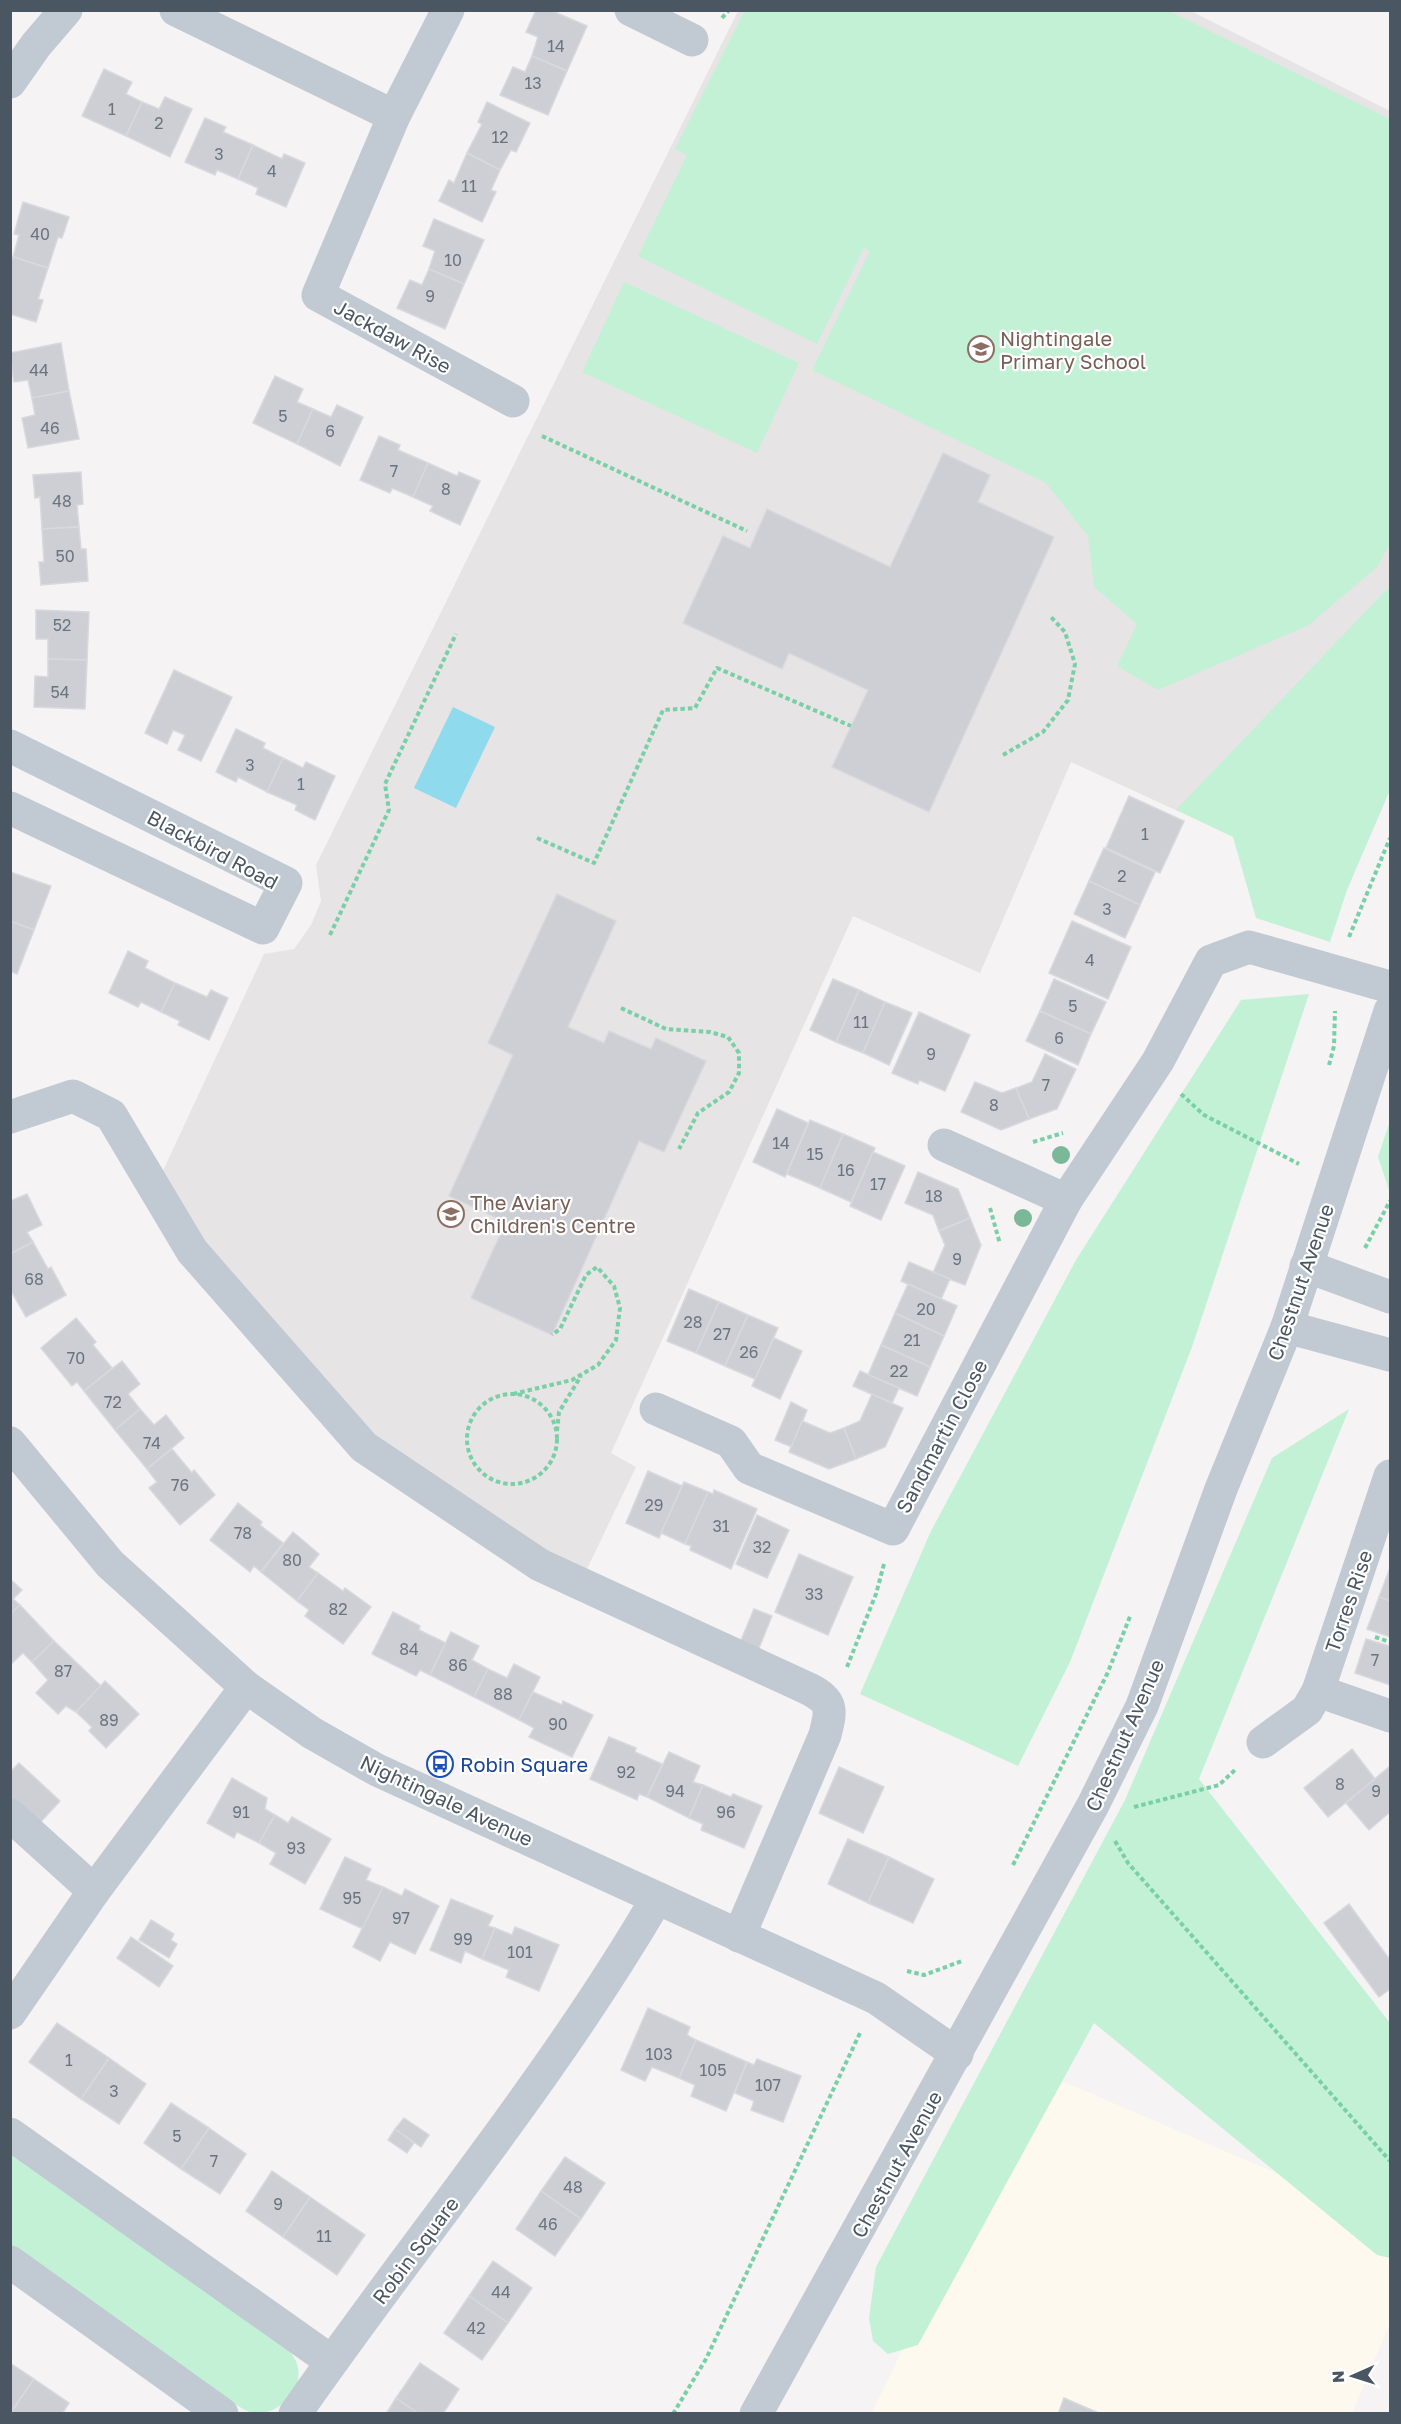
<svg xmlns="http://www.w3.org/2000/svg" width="1401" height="2424" font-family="'Golos Text',sans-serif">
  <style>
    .commercial { fill: #fdf9ef }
    .education { fill: #e6e4e5 }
    .green { fill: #c3f1d5 }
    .water { fill: #90daee }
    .building { fill: #cdcfd5; stroke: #d7d9de; stroke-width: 1.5 }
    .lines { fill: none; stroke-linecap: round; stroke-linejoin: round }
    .path { stroke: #7ad0a6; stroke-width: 4; stroke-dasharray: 4.5 3; stroke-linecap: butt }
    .minor { stroke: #c1cad2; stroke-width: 33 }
    .tree { fill: #7bb799 }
    .labels { text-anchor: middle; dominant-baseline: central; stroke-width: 4.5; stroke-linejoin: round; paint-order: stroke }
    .number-label { font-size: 16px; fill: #6b747e }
    .street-label { font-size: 20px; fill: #4a5661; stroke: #fff }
    .education-label { font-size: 20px; fill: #785e54; stroke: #fff; text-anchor: start }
    .transit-label { font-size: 20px; fill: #164399; stroke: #fff; text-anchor: start }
  </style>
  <rect width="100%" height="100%" fill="#f5f3f3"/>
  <path class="commercial" d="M1039 2071 1390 2222V2323L1352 2413 871 2414Z"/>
  <path class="education" d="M738 11H1191L1390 111V586L1180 812 1071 762 980 973 853 916 611 1453 636 1467 586 1571 539 1548 375 1437 206 1252 161 1175 264 954 294 949 311 925 321 901 316 865Z"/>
  <g class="green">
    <path d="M745 10 1169 11 1390 119V544L1377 567 1309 625 1158 690 1117 666 1137 624 1094 587 1088 536 1046 483 812 370 870 251 864 248 817 344 638 256 687 155 675 149Z"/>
    <path d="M624 282 799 363 757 453 582 372Z"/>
    <path d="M1390 586V790L1347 890 1330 942 1256 918 1233 837 1176 810Z"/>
    <path d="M1309 994 1192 1347 1070 1662 1018 1766 860 1694 931 1531 1076 1260 1241 1000Z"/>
    <path d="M1390 1121V1193L1378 1157Z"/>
    <path d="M1349 1409 1199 1779 1390 2023V2258L1377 2255 1094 2023 918 2345 888 2354 873 2341 869 2318 876 2267 1125 1800 1272 1458Z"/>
    <path d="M11 2155 283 2346C286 2349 291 2352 293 2356 311 2382 282 2416 254 2413 246 2412 237 2405 229 2400L11 2250Z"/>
  </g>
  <path class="water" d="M453 707 495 727 456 808 414 788Z"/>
  <g class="building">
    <path d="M536 10H550L587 26 567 71 532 56 538 37 526 32Z"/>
    <path d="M532 56 567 71 548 115 500 95 513 67 525 72Z"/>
    <path d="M104 69 132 82 126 94 142 102 126 136 82 116Z"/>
    <path d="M165 97 192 109 170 157 126 136 142 102 159 109Z"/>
    <path d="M487 102 530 123 516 152 511 150 500 170 467 153 482 124 478 122Z"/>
    <path d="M205 118 226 127 223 132 253 145 238 179 217 170 215 175 185 162Z"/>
    <path d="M253 145 282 159 284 154 305 163 286 207 256 194 258 188 238 179Z"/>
    <path d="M467 153 500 170 491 190 496 192 482 222 439 201 449 180 454 183Z"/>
    <path d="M23 202 69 217 62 238 58 237 48 268 13 257 19 235 14 234Z"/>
    <path d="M434 219 484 240 464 284 429 269 435 251 423 246Z"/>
    <path d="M13 257 48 268 38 299 43 300 36 322 10 314V264Z"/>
    <path d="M429 269 464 284 445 329 397 308 410 280 422 285Z"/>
    <path d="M61 343 69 391 32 398 28 380 14 382 10 353Z"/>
    <path d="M275 376 303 389 297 402 313 409 297 444 253 423Z"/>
    <path d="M69 391 79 439 28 448 22 418 35 415 32 398Z"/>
    <path d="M337 405 363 417 340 466 297 444 313 409 331 417Z"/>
    <path d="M379 436 400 445 398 450 428 463 413 497 392 488 390 493 360 480Z"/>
    <path d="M943 453 990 475 978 502 1054 537 929 812 832 767 868 690 789 653 782 669 683 623 723 536 750 548 767 509 890 567Z"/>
    <path d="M428 463 457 476 459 472 480 481 460 525 430 511 433 506 413 497Z"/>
    <path d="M81 472 83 504 77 505 79 527 42 529 40 497 35 498 33 475Z"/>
    <path d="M79 527 81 549H86L88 581 41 585 39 562H44L42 529Z"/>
    <path d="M36 610 89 612 87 660 48 659V639H36Z"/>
    <path d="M48 659 87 660 85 709 34 707 35 676 48 677Z"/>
    <path d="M174 670 232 697 201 761 178 750 185 735 173 730 167 744 145 733Z"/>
    <path d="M236 729 265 743 263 748 283 758 267 792 238 777 236 782 216 772Z"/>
    <path d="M283 758 303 768 306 762 335 776 315 820 295 810 297 805 267 792Z"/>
    <path d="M1129 796 1184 821 1160 873 1106 848Z"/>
    <path d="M1104 848 1155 872 1140 905 1089 881Z"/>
    <path d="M10 872 51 886 34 930 10 921Z"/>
    <path d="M1089 881 1140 905 1125 938 1074 914Z"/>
    <path d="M557 894 616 921 568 1027 604 1043 609 1031 651 1049 656 1038 706 1061 664 1152 639 1141 552 1335 471 1298 506 1222 449 1196 513 1055 488 1043Z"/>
    <path d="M10 921 34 930 17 974 10 971Z"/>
    <path d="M1072 921 1131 947 1108 999 1049 973Z"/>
    <path d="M128 951 148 961 145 968 175 983 161 1012 141 1002 138 1007 109 993Z"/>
    <path d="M833 979 859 990 836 1042 810 1030Z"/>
    <path d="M1054 979 1106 1002 1091 1034 1040 1011Z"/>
    <path d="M175 983 207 997 211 990 228 998 209 1040 178 1025 180 1021 161 1012Z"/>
    <path d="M859 990 885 1002 863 1053 836 1042Z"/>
    <path d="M885 1002 912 1013 889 1065 863 1053Z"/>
    <path d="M1040 1011 1091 1034 1078 1065 1026 1041Z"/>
    <path d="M919 1012 970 1035 945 1091 919 1080 918 1084 892 1073Z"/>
    <path d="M1045 1054 1076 1069 1057 1109 1029 1119 1016 1088 1032 1082Z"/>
    <path d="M975 1082 1002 1093 1016 1088 1029 1119 1001 1130 961 1112Z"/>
    <path d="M777 1109 808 1123 785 1177 753 1162Z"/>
    <path d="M810 1120 843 1134 820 1188 787 1174Z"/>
    <path d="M843 1134 875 1148 851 1202 820 1188Z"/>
    <path d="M873 1152 905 1166 881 1220 850 1206Z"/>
    <path d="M918 1172 958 1189 970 1218 939 1231 933 1215 905 1203Z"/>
    <path d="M27 1194 42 1225 27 1232 33 1242 10 1254V1201Z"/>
    <path d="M970 1218 981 1245 965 1285 933 1273 945 1245 939 1231Z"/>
    <path d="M33 1242 48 1269 51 1267 66 1295 26 1317 10 1289V1254Z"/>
    <path d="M909 1262 950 1279 941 1299 901 1281Z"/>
    <path d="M908 1284 957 1306 944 1336 895 1313Z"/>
    <path d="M689 1289 719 1302 696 1353 667 1341Z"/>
    <path d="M719 1302 748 1315 725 1366 696 1353Z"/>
    <path d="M895 1313 944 1336 930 1367 881 1345Z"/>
    <path d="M748 1315 778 1328 755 1379 725 1366Z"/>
    <path d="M76 1318 96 1342 93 1345 112 1368 84 1391 77 1382 72 1386 41 1348Z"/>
    <path d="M774 1338 802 1351 780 1399 752 1386Z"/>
    <path d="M881 1345 930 1367 917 1396 868 1375Z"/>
    <path d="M122 1361 140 1384 128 1394 140 1409 115 1430 84 1391Z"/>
    <path d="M860 1371 899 1388 892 1403 853 1386Z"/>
    <path d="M872 1394 903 1408 885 1447 856 1459 844 1428 860 1421Z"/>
    <path d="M791 1402 807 1410 792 1447 775 1440Z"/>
    <path d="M140 1409 154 1425 166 1415 184 1438 147 1469 115 1430Z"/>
    <path d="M802 1421 830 1433 844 1428 856 1459 829 1469 789 1452Z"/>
    <path d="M172 1449 192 1473 194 1470 215 1495 180 1525 149 1488 157 1482 147 1469Z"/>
    <path d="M648 1471 682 1486 659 1538 626 1523Z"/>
    <path d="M684 1482 708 1492 685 1544 661 1533Z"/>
    <path d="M714 1490 757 1509 731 1569 690 1550 691 1546 685 1544 708 1492 713 1494Z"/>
    <path d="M238 1503 262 1522 260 1525 283 1543 261 1572 254 1566 250 1572 210 1540Z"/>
    <path d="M757 1515 789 1530 767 1578 736 1564Z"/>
    <path d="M293 1532 319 1554 309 1567 318 1573 297 1601 261 1572Z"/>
    <path d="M799 1554 853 1577 828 1635 775 1612Z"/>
    <path d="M1390 1568V1601L1379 1597Z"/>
    <path d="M318 1573 343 1591 345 1588 371 1607 343 1644 305 1616 309 1610 297 1601Z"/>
    <path d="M10 1579 22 1590 13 1599 20 1605 10 1614Z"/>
    <path d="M1379 1597 1390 1601V1637L1367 1629Z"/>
    <path d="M20 1605 54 1641 32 1662 23 1653 10 1665V1614Z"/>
    <path d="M754 1609 772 1616 757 1653 739 1645Z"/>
    <path d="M393 1612 420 1626 419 1630 446 1643 430 1675 420 1670 416 1676 372 1654Z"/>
    <path d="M451 1632 479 1646 472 1660 488 1669 474 1697 430 1675Z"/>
    <path d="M1366 1639 1390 1646V1685L1355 1673Z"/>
    <path d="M54 1641 101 1686 76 1712 66 1706 58 1714 36 1693 48 1680 32 1662Z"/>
    <path d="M514 1664 540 1677 519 1720 474 1697 488 1669 507 1678Z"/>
    <path d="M105 1681 139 1714 106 1748 89 1731 92 1727 76 1712Z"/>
    <path d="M533 1692 562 1705 563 1701 593 1715 572 1757 529 1737 534 1728 519 1720Z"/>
    <path d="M609 1737 636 1748 635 1752 662 1764 647 1797 639 1794 637 1800 590 1779Z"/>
    <path d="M1352 1749 1375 1779 1328 1817 1304 1788Z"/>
    <path d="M669 1752 700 1766 693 1782 703 1785 689 1818 647 1797Z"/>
    <path d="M19 1763 60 1801 37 1826 10 1802V1772Z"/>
    <path d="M1390 1766V1812L1369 1830 1346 1803Z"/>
    <path d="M839 1767 884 1787 863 1833 819 1813Z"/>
    <path d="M232 1778 267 1798 265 1809 275 1815 259 1843 237 1832 234 1838 207 1823Z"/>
    <path d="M703 1785 731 1797 733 1794 762 1806 744 1848 701 1830 703 1824 689 1818Z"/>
    <path d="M275 1815 288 1823 292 1817 331 1839 305 1884 270 1864 276 1853 259 1843Z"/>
    <path d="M848 1839 889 1857 868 1903 828 1884Z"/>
    <path d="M345 1857 371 1869 366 1880 383 1887 363 1929 320 1909Z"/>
    <path d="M889 1857 934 1879 913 1923 868 1903Z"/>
    <path d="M383 1887 402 1896 405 1889 439 1906 415 1954 390 1942 380 1961 353 1947Z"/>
    <path d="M451 1899 493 1916 488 1926 495 1928 482 1959 465 1951 461 1963 430 1950Z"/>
    <path d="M1349 1904 1390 1960V1989L1379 1997 1324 1923Z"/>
    <path d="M151 1920 174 1934 171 1940 177 1944 169 1958 139 1940Z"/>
    <path d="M515 1927 559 1945 539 1991 506 1977 509 1970 482 1959 495 1928 512 1935Z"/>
    <path d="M131 1937 173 1966 159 1987 117 1958Z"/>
    <path d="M648 2008 690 2027 687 2035 696 2040 679 2078 652 2067 645 2081 621 2070Z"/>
    <path d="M57 2023 109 2058 81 2099 29 2062Z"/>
    <path d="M696 2040 747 2062 726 2111 691 2096 695 2085 679 2078Z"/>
    <path d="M109 2058 146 2084 119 2124 81 2099Z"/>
    <path d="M757 2059 801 2076 783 2122 751 2110 754 2101 735 2093 747 2062 754 2065Z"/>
    <path d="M171 2103 209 2128 181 2169 144 2143Z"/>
    <path d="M404 2118 429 2135 421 2147 395 2129Z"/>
    <path d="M209 2128 246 2154 220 2194 181 2169Z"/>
    <path d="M395 2129 414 2143 407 2153 388 2140Z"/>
    <path d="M565 2157 605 2183 581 2219 541 2191Z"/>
    <path d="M272 2171 310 2197 283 2237 246 2211Z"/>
    <path d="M541 2191 581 2219 555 2256 516 2229Z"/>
    <path d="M310 2197 365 2235 337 2275 283 2237Z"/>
    <path d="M493 2261 532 2288 508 2323 469 2296Z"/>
    <path d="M469 2296 508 2323 482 2360 444 2333Z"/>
    <path d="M10 2363 34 2379 10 2413Z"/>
    <path d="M420 2363 459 2389 443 2414H419L396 2398Z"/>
    <path d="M34 2379 69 2403 62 2414H10Z"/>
    <path d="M396 2398 419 2414H386Z"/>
    <path d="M1064 2398 1101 2414H1058Z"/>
  </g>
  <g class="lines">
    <g class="path">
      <path d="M722 18 729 10"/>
      <path d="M542 436 747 531"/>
      <path d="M1003 755 1043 732 1068 700 1075 664 1065 632 1051 617"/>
      <path d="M537 838 594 863 663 710 695 708 717 668 851 726"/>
      <path d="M330 935 389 810 385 784 456 634"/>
      <path d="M1349 937 1390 838"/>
      <path d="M621 1008 666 1029 710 1032 728 1037 739 1053V1073L729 1092 698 1113 679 1149"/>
      <path d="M1329 1065 1334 1046 1335 1011"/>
      <path d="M1181 1094 1204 1115 1299 1164"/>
      <path d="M1033 1142 1063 1133"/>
      <path d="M990 1208 1000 1244"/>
      <path d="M1365 1248 1390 1201"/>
      <path d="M513 1394 572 1380 598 1365 616 1340 620 1308 614 1286 597 1267 586 1275 560 1329 552 1335"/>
      <circle cx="512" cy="1439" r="45"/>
      <path d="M557 1431 559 1412 581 1376"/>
      <path d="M1375 1637 1390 1642"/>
      <path d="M847 1667 876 1594 884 1564"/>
      <path d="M1134 1807 1219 1785 1237 1768"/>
      <path d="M1115 1841 1128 1863 1390 2161"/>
      <path d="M1013 1865 1108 1672 1131 1614"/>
      <path d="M907 1971 924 1975 962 1961"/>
      <path d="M673 2414 706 2359 860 2033"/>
    </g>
    <g class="minor">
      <path d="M176 10 394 116"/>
      <path d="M448 10 394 116 318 295 513 401"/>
      <path d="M631 10 692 40"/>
      <path d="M10 82 36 45 66 10"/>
      <path d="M10 746 286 883 263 928 10 808"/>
      <path d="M10 1117 73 1096 111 1115 192 1251 364 1447 540 1565 809 1689C834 1702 831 1710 825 1735L739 1936"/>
      <path d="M944 1145 1066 1200"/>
      <path d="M1306 1266 1390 1297"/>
      <path d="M1287 1327 1390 1355"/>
      <path d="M656 1409 731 1442 749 1468 893 1529 1066 1200 1158 1061 1211 961 1249 947 1390 987"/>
      <path d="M10 1443 110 1564 246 1687 312 1733 377 1770 876 1998 957 2054"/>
      <path d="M1318 1691 1390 1716"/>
      <path d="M1263 1742 1307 1710 1318 1691 1390 1476"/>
      <path d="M10 1815 94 1891"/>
      <path d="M10 2013 94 1891 246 1687"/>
      <path d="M10 2134 331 2361"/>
      <path d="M10 2262 222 2414"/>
      <path d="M295 2414C415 2241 551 2080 657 1898"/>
      <path d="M756 2414 1093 1805 1142 1706 1221 1489 1287 1327 1390 1011"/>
    </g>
  </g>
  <g class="tree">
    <circle cx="1061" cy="1155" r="9"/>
    <circle cx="1023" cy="1218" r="9"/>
  </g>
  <defs>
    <symbol id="school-ring" viewBox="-11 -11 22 22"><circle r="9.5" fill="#fff" stroke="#8d6e63" stroke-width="1.5"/><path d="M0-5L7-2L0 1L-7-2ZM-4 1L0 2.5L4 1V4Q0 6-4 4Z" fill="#8d6e63"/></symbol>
    <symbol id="bus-ring" viewBox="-11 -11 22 22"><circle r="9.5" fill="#fff" stroke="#1a4fb4" stroke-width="1.5"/><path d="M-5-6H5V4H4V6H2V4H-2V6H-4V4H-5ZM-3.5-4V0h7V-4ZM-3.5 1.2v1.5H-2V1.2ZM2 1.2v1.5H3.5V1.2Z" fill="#1a4fb4"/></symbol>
  </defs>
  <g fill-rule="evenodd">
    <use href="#school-ring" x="966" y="334" width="30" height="30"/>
    <use href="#school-ring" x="436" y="1199" width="30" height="30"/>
    <use href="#bus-ring" x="425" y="1749" width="30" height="30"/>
  </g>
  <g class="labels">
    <g class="number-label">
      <text x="556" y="46">14</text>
      <text x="533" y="83">13</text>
      <text x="112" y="109">1</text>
      <text x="159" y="123">2</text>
      <text x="500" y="137">12</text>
      <text x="219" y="154">3</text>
      <text x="272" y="171">4</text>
      <text x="469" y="186">11</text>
      <text x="40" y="234">40</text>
      <text x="453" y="260">10</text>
      <text x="430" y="296">9</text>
      <text x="39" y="370">44</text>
      <text x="283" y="416">5</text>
      <text x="50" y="428">46</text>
      <text x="330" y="431">6</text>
      <text x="394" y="471">7</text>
      <text x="446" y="489">8</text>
      <text x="62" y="501">48</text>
      <text x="65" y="556">50</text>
      <text x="62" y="625">52</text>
      <text x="60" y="692">54</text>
      <text x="250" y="765">3</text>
      <text x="301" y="784">1</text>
      <text x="1145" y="834">1</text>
      <text x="1122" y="876">2</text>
      <text x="1107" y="909">3</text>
      <text x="1090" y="960">4</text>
      <text x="1073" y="1006">5</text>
      <text x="861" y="1022">11</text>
      <text x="1059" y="1038">6</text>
      <text x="931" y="1054">9</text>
      <text x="1046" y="1085">7</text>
      <text x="994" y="1105">8</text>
      <text x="781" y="1143">14</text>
      <text x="815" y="1154">15</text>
      <text x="846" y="1170">16</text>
      <text x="878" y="1184">17</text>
      <text x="934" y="1196">18</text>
      <text x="957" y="1259">9</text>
      <text x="34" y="1279">68</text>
      <text x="926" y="1309">20</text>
      <text x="693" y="1322">28</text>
      <text x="722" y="1334">27</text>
      <text x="912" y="1340">21</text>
      <text x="749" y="1352">26</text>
      <text x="76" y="1358">70</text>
      <text x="899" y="1371">22</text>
      <text x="113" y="1402">72</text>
      <text x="152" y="1443">74</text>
      <text x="180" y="1485">76</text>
      <text x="654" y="1505">29</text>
      <text x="721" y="1526">31</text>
      <text x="243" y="1533">78</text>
      <text x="762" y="1547">32</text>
      <text x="292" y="1560">80</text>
      <text x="814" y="1594">33</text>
      <text x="338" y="1609">82</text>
      <text x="409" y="1649">84</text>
      <text x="1375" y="1660">7</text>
      <text x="458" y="1665">86</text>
      <text x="63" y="1671">87</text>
      <text x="503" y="1694">88</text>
      <text x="109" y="1720">89</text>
      <text x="558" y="1724">90</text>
      <text x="626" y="1772">92</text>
      <text x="1340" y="1784">8</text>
      <text x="675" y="1791">94</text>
      <text x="1376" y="1791">9</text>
      <text x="241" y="1812">91</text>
      <text x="726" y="1812">96</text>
      <text x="296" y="1848">93</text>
      <text x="352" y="1898">95</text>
      <text x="401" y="1918">97</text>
      <text x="463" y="1939">99</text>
      <text x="520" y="1952">101</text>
      <text x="659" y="2054">103</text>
      <text x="69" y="2060">1</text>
      <text x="713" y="2070">105</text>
      <text x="768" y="2085">107</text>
      <text x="114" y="2091">3</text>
      <text x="177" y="2136">5</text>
      <text x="214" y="2161">7</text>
      <text x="573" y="2187">48</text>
      <text x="278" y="2204">9</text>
      <text x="548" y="2224">46</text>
      <text x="324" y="2236">11</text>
      <text x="501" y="2292">44</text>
      <text x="476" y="2328">42</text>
    </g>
    <g class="street-label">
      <text transform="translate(393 336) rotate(29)">Jackdaw Rise</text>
      <text transform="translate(213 849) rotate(28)">Blackbird Road</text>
      <text transform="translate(1300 1282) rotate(-71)">Chestnut Avenue</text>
      <text transform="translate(941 1436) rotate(-62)">Sandmartin Close</text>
      <text transform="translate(1348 1601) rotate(-71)">Torres Rise</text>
      <text transform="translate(1124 1735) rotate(-66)">Chestnut Avenue</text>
      <text transform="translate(447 1800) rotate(25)">Nightingale Avenue</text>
      <text transform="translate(896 2164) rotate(-61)">Chestnut Avenue</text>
      <text transform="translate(415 2250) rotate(-53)">Robin Square</text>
    </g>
    <g class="education-label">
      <text x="1000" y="338">Nightingale<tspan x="1000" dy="23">Primary School</tspan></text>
      <text x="470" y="1202">The Aviary<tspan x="470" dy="23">Children's Centre</tspan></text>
    </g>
    <g class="transit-label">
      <text x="460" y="1764">Robin Square</text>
    </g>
  </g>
  <rect width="1401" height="2424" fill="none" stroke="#4a5661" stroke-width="24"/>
  <g transform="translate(1353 2376) rotate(267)" stroke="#ffffff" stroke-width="4.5" paint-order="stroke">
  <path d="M0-4.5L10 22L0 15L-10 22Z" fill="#4a5661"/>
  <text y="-9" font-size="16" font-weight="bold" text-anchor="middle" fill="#4a5661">N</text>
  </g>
</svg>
